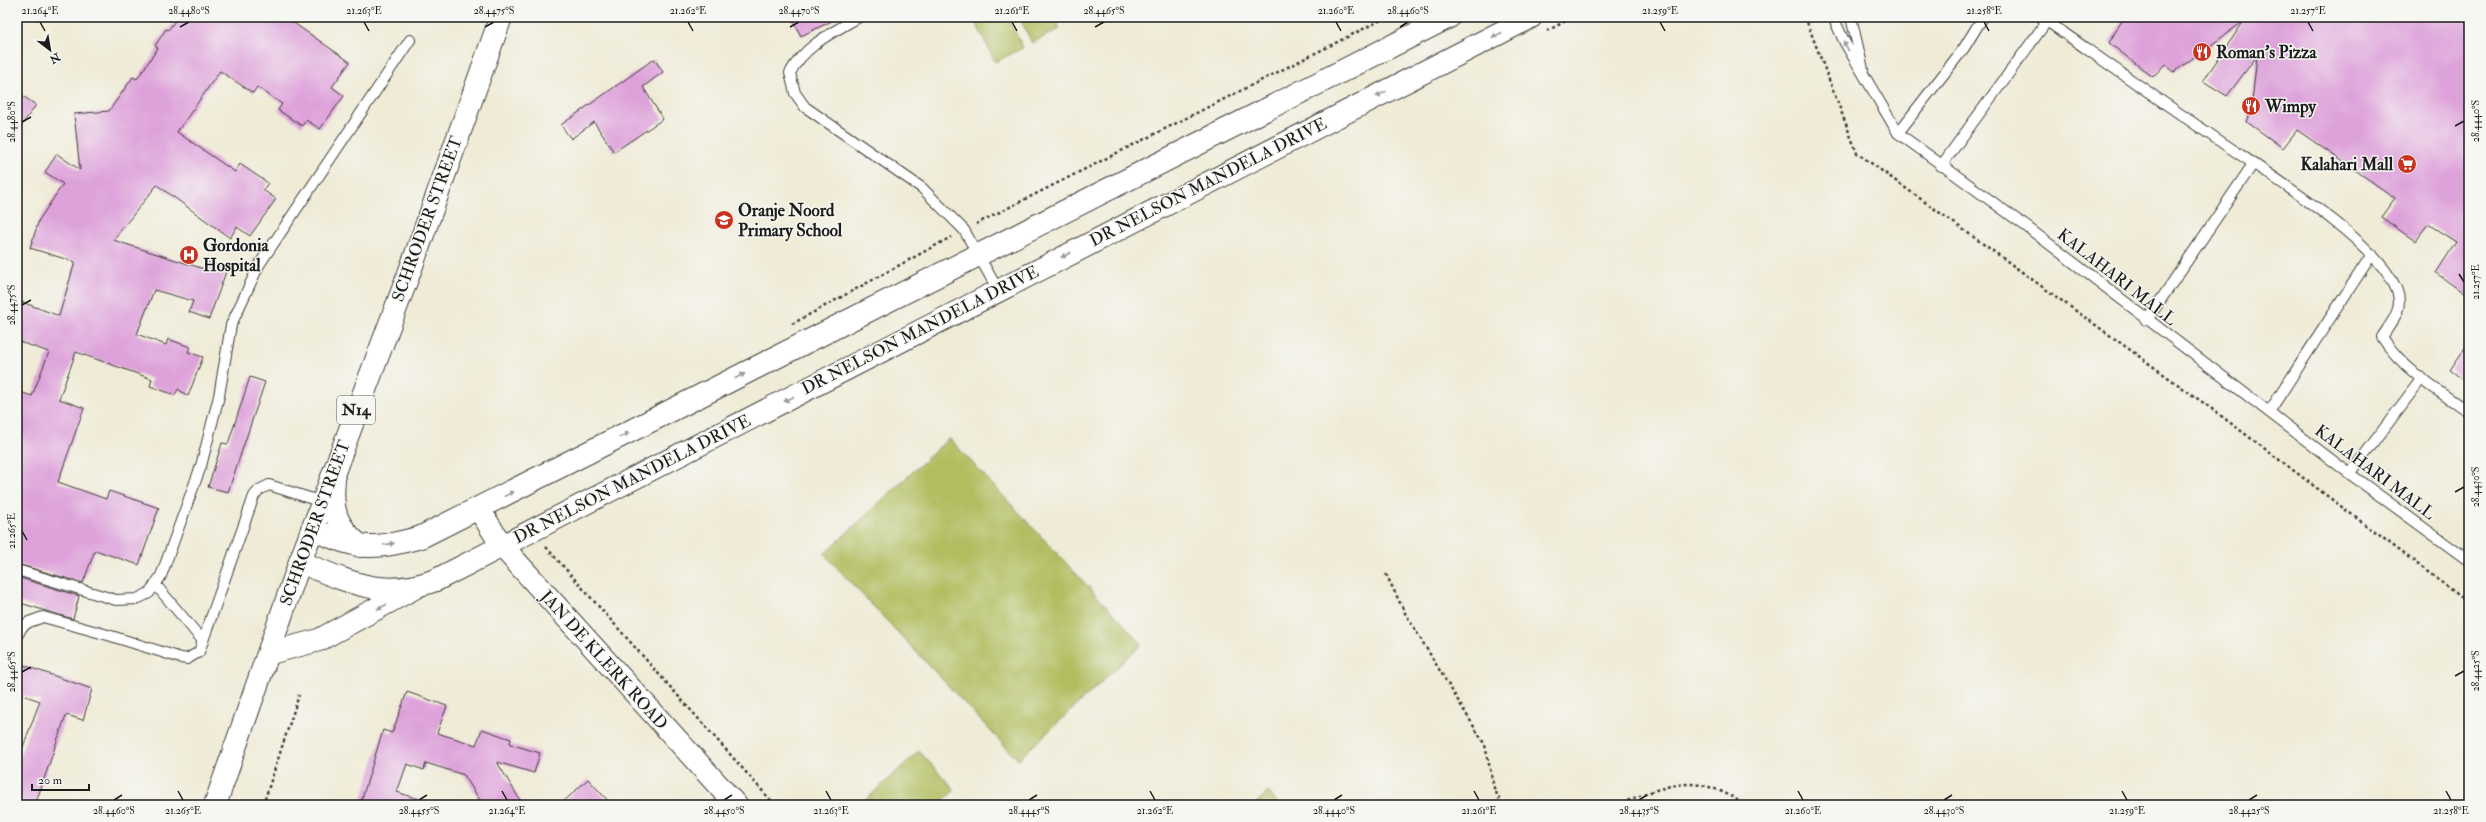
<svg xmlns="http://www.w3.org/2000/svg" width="2486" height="822" font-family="'IM FELL Double Pica',serif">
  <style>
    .green { fill: #b1bd5f; stroke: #666c3e }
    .building { fill: #dea2da }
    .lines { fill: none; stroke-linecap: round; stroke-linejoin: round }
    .service-casing { stroke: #3c3b38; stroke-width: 12 }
    .tertiary-casing { stroke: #3c3b38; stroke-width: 24 }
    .trunk-casing { stroke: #3c3b38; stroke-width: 24 }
    .path { stroke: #3c3b38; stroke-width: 2.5; stroke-dasharray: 3 3; stroke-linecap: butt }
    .service { stroke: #fff; stroke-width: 10 }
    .tertiary { stroke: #fff; stroke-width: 22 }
    .trunk { stroke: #fff; stroke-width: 22 }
    .oneway { fill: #999 }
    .ticks { fill: none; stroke: #1c1c1c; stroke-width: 1.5 }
    .labels { text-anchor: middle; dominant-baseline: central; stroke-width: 3; stroke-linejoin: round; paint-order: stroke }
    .shield { fill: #f6f6f2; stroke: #5d5d5c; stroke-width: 1 }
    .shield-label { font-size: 16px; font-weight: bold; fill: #1c1c1c }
    .poi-label { font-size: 17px; font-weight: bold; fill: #1c1c1c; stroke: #f6f6f2; text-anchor: start }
    .street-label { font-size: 17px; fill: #1c1c1c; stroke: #f6f6f2 }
    .neatline { fill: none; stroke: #1c1c1c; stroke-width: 1.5 }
    .ticks-label { font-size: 10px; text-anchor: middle; fill: #1c1c1c }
  </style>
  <rect width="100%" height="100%" fill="#f6f6f2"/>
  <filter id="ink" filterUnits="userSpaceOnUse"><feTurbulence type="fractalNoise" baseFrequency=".025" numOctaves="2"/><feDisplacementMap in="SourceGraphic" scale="8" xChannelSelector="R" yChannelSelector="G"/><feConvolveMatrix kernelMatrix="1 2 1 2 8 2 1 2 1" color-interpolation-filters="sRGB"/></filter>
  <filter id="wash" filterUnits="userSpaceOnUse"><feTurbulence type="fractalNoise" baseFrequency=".012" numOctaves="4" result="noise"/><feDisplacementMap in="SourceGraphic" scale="16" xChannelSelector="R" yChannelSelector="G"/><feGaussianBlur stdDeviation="0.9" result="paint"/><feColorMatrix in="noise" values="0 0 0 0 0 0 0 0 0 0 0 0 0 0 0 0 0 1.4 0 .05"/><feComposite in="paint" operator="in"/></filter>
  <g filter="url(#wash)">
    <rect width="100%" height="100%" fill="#efebd6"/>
    <g class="green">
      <path d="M973 17H1008L1023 48 995 62Z"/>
      <path d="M1019 17H1054L1060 29 1032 43Z"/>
      <path d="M949 438 1142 644 1018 760 824 554Z"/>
      <path d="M919 751 955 790 938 805H860Z"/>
      <path d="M1268 792 1280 805H1254Z"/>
    </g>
    <g id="blocks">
      <g class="building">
        <path d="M178 17H285L350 62 332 87 344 96 320 129 306 120 302 126 278 110 282 104 257 87 253 93 220 71 177 132 235 172 240 164 268 183 263 190 276 199 250 236 237 227 230 238 157 185 113 240 204 269 207 262 227 269 209 319 189 312 193 301 154 290 137 334 166 345 168 339 190 347 188 352 203 357 188 396 178 389 175 395 150 386 152 379 76 352 59 399 84 408 58 482 106 499 109 491 159 508 139 565 95 550 83 583 17 564V391L32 396 49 352 17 341V300L59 316 75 262 30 248 39 220 63 184 45 172 57 154 80 170 74 114 109 111 133 77 137 79 158 48 155 46 166 29 168 30Z"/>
        <path d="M791 17H840L801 36Z"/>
        <path d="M2124 17H2469V297L2436 273 2456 242 2428 224 2415 241 2381 217 2395 198 2368 179 2297 130 2283 148 2247 122 2251 111 2257 56 2227 96 2203 81 2244 21 2174 72 2165 64 2153 77 2109 43Z"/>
        <path d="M654 59 663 72 643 87 663 119 614 152 594 122 571 139 561 125Z"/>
        <path d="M17 92 36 105 17 132Z"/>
        <path d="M2469 342V384L2450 370Z"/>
        <path d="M250 377 265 382 228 492 208 487 222 443 228 444Z"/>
        <path d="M17 577 79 596 73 619 17 602Z"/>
        <path d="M17 663 92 689 83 720 66 715 35 805H17V763L40 701 17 693Z"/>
        <path d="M407 692 447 706 437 733 476 745 482 729 511 739 510 744 540 753 534 773 497 762 523 805H483L464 775 426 763 424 770 407 764 397 792 427 802V805H360L383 730 392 733Z"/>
        <path d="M588 779 612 805H560Z"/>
      </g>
    </g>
  </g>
  <g filter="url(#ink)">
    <use href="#blocks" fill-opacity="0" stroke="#3c3b38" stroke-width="1"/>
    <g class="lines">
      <defs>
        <g id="service">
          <path d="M859 17C833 32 804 46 790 73L795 93 805 107 922 188 964 230 998 290"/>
          <path d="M1833 17 1845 43 1898 133 2027 227 2350 474 2469 561"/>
          <path d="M1851 17 1863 69"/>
          <path d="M2041 17C2097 56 2152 95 2208 133 2255 166 2378 239 2397 291 2404 309 2391 323 2382 337 2402 369 2438 391 2469 412"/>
          <path d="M1898 133 1964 48 1983 17"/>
          <path d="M1941 166 2047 21"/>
          <path d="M2147 320 2253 164"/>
          <path d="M2269 412 2372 254"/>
          <path d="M2350 474 2422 378"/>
          <path d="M17 570 116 600 137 599 149 593 161 576 201 466 219 396 231 325 259 265 410 40"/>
          <path d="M155 584 203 641"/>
          <path d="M17 636 22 627 29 622 43 617 108 635 181 658 187 659 199 652 254 496 259 490 269 485 322 502"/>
        </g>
        <g id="tertiary">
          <path d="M479 509 502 546 736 805"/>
          <path d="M312 529C358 549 371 551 421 537L1449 17"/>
          <path d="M300 562C349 582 383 600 436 580L1531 17"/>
        </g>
        <g id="trunk">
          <path d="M334 480C331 511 336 526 360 546"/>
          <path d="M270 653 319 640 416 587"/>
          <path d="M215 805 300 562 411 268 501 17"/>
        </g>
      </defs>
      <use href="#service" class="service-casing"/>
      <use href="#tertiary" class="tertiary-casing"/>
      <use href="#trunk" class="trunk-casing"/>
      <g class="path">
        <path d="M1805 17 1857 153 2212 409 2469 603"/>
        <path d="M1547 31 1573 17"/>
        <path d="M976 224 1387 17"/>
        <path d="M792 324 951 237"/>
        <path d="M546 547 775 805"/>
        <path d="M1386 574 1405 613 1485 745 1494 788 1502 805"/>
        <path d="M263 805 299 695"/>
        <path d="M1616 805C1652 792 1683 774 1720 791 1729 795 1736 798 1743 805"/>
        <path d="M1986 805 2012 803 2023 805"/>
      </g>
      <use href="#service" class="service"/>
      <use href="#tertiary" class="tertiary"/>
      <use href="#trunk" class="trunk"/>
    </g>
    <defs><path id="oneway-solid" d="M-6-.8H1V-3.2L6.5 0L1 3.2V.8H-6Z"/></defs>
    <g class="oneway">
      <use href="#oneway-solid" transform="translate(1497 35) rotate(153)"/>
      <use href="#oneway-solid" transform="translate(1846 46) rotate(-119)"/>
      <use href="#oneway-solid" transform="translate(1381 94) rotate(153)"/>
      <use href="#oneway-solid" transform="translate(1066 255) rotate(153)"/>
      <use href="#oneway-solid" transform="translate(740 376) rotate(-27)"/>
      <use href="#oneway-solid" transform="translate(789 399) rotate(153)"/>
      <use href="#oneway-solid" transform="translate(624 435) rotate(-27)"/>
      <use href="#oneway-solid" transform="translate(509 494) rotate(-27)"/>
      <use href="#oneway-solid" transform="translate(389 544) rotate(-9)"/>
      <use href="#oneway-solid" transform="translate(382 607) rotate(150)"/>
    </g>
  </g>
  <path class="ticks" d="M40 22 45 31M364 22 369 31M688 22 693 31M1012 22 1017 31M1336 22 1341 31M1660 22 1665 31M1984 22 1989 31M2308 22 2313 31M180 27 189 22M485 27 494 22M790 27 799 22M1095 27 1104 22M1400 27 1408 22M22 122 31 117M2455 126 2464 121M2459 274 2464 282M22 305 31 300M2455 492 2464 487M22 531 27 540M22 672 31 667M2455 676 2464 671M178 791 183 800M502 791 507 800M826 791 831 800M1150 791 1155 800M1474 791 1479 800M1798 791 1803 800M2122 791 2127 800M2446 791 2451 800M114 800 122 795M419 800 427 795M724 800 732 795M1029 800 1037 795M1334 800 1342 795M1639 800 1647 795M1944 800 1952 795M2249 800 2257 795"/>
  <defs>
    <symbol id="restaurant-disc" viewBox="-11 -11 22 22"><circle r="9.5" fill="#c8321e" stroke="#f6f6f2"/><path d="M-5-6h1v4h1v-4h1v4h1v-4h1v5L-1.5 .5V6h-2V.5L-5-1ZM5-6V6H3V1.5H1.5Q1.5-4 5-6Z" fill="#fff"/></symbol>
    <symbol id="supermarket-disc" viewBox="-11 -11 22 22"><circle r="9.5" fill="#c8321e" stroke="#f6f6f2"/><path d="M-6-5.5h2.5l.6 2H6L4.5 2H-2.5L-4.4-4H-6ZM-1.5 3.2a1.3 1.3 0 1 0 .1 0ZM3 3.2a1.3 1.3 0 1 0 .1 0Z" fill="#fff"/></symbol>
    <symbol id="school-disc" viewBox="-11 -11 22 22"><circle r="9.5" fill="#c8321e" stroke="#f6f6f2"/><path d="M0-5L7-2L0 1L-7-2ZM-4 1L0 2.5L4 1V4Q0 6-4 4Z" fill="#fff"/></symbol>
    <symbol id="hospital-disc" viewBox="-11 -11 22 22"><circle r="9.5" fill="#c8321e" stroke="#f6f6f2"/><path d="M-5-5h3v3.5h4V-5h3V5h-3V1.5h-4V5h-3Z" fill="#fff"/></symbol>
  </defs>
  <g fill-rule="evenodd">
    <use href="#restaurant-disc" x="2191" y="41" width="22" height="22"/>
    <use href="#restaurant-disc" x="2240" y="95" width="22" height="22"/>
    <use href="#supermarket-disc" x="2396" y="153" width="22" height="22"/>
    <use href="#school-disc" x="713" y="209" width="22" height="22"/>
    <use href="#hospital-disc" x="178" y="244" width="22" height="22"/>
  </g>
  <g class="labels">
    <rect class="shield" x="337" y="396" width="38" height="28" rx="3"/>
    <g class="shield-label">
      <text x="356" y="410">N14</text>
    </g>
    <g class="poi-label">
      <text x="2216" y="52">Roman's Pizza</text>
      <text x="2265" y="106">Wimpy</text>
      <text x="2393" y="164" text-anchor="end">Kalahari Mall</text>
      <text x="738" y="210">Oranje Noord<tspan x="738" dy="20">Primary School</tspan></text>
      <text x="203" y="245">Gordonia<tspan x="203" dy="20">Hospital</tspan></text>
    </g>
    <g class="street-label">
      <text transform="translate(1208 182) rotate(-27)">DR NELSON MANDELA DRIVE</text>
      <text transform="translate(427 219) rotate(-70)">SCHRODER STREET</text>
      <text transform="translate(2117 277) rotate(38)">KALAHARI MALL</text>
      <text transform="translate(920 330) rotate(-27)">DR NELSON MANDELA DRIVE</text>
      <text transform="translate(2375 472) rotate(37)">KALAHARI MALL</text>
      <text transform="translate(632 479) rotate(-27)">DR NELSON MANDELA DRIVE</text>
      <text transform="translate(315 523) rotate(-70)">SCHRODER STREET</text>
      <text transform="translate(604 660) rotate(48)">JAN DE KLERK ROAD</text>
    </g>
  </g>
  <rect width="2486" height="822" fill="none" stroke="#f6f6f2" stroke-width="44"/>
  <g transform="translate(50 50) rotate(149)" stroke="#f6f6f2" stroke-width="3" paint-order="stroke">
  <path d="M0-3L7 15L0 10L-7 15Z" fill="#1c1c1c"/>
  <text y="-6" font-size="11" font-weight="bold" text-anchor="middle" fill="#1c1c1c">N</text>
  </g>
  <path d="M32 784v6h57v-6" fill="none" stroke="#1c1c1c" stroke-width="2"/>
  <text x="38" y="784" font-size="12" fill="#1c1c1c" stroke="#f6f6f2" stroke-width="3" paint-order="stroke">20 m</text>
  <rect x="22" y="22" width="2442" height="778" class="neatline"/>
  <g class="ticks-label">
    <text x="40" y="14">21.264°E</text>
    <text x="189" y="14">28.4480°S</text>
    <text x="364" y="14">21.263°E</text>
    <text x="494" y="14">28.4475°S</text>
    <text x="688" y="14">21.262°E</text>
    <text x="799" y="14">28.4470°S</text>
    <text x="1012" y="14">21.261°E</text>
    <text x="1104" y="14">28.4465°S</text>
    <text x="1336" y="14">21.260°E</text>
    <text x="1408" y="14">28.4460°S</text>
    <text x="1660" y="14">21.259°E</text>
    <text x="1984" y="14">21.258°E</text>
    <text x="2308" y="14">21.257°E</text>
    <text transform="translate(2475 121) rotate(-90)" y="4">28.4440°S</text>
    <text transform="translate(11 122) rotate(-90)" y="4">28.4480°S</text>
    <text transform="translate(2475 282) rotate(-90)" y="4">21.257°E</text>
    <text transform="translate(11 305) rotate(-90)" y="4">28.4475°S</text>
    <text transform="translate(2475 487) rotate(-90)" y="4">28.4430°S</text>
    <text transform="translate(11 531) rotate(-90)" y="4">21.265°E</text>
    <text transform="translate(2475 671) rotate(-90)" y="4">28.4425°S</text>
    <text transform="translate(11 672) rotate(-90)" y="4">28.4465°S</text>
    <text x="114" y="814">28.4460°S</text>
    <text x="183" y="814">21.265°E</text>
    <text x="419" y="814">28.4455°S</text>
    <text x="507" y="814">21.264°E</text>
    <text x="724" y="814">28.4450°S</text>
    <text x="831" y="814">21.263°E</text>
    <text x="1029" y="814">28.4445°S</text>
    <text x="1155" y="814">21.262°E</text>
    <text x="1334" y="814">28.4440°S</text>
    <text x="1479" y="814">21.261°E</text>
    <text x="1639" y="814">28.4435°S</text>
    <text x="1803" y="814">21.260°E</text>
    <text x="1944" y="814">28.4430°S</text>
    <text x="2127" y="814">21.259°E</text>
    <text x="2249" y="814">28.4425°S</text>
    <text x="2451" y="814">21.258°E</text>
  </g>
</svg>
